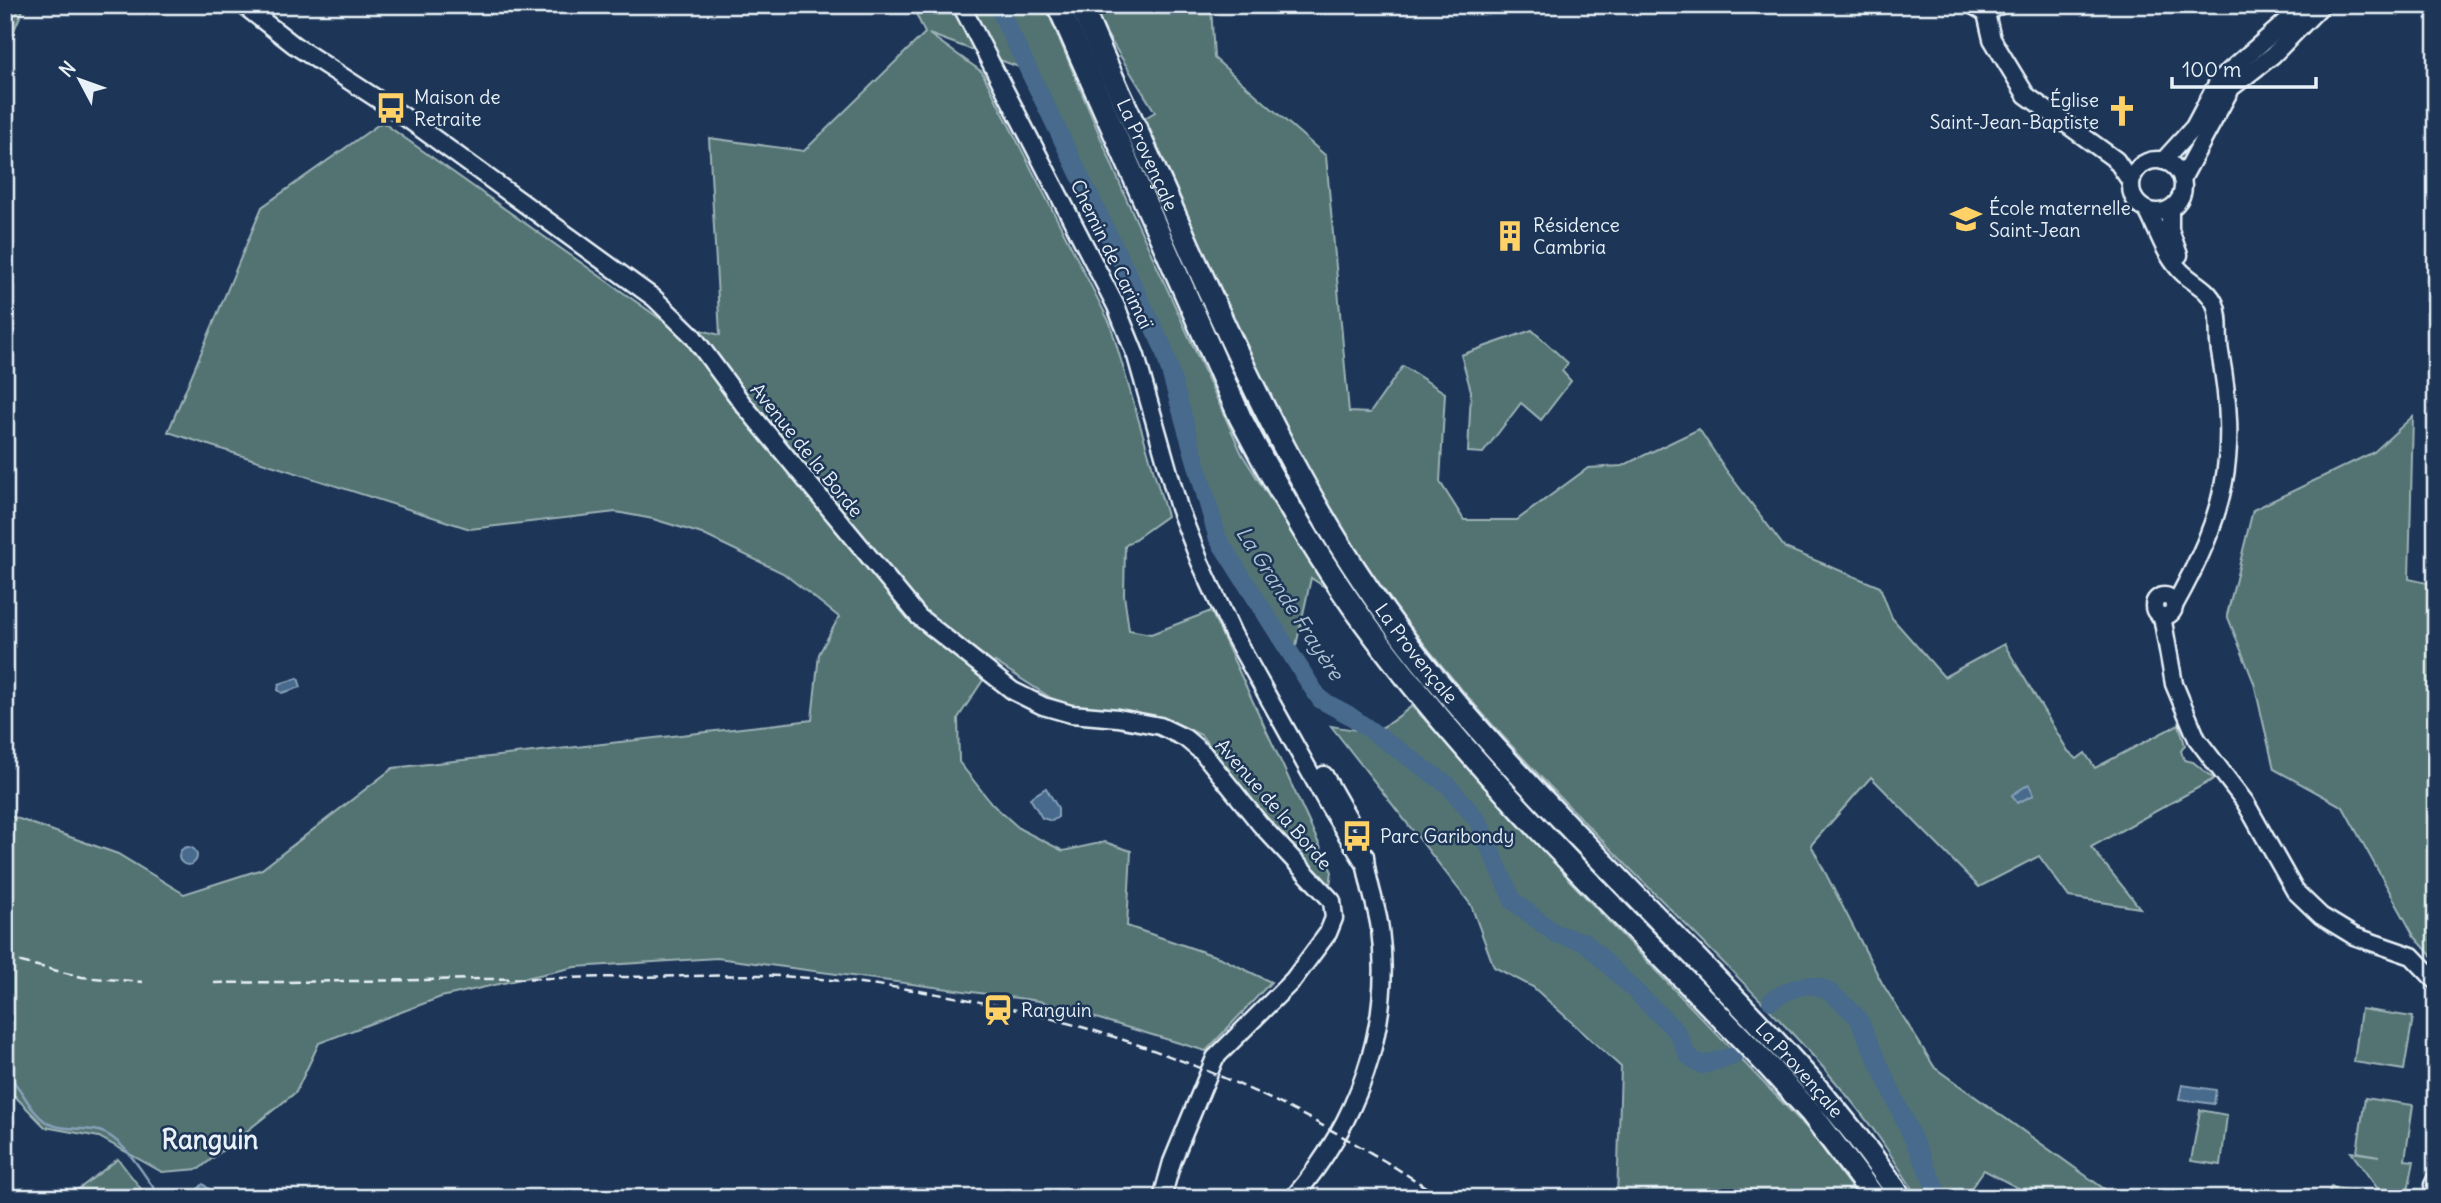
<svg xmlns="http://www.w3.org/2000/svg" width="2441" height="1203" font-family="Delius,sans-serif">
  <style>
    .green { fill: #527373; stroke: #9db2b6; stroke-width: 2 }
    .water { fill: #466b8d; stroke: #87a1b8; stroke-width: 2 }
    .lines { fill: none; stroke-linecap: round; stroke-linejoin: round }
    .stream { stroke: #87a1b8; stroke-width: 2.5 }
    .river { stroke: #466b8d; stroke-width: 18 }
    .secondary-casing { stroke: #e8f1f8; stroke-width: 21 }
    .highway-casing { stroke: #e8f1f8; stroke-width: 26 }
    .secondary { stroke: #1d3557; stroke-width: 16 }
    .highway { stroke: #1d3557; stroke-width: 21 }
    .rail { stroke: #e8f1f8; stroke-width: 2.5; stroke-dasharray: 10 5; stroke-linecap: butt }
    .labels { text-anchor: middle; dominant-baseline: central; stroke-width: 5; stroke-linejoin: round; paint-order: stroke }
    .poi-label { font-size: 19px; fill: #e8f1f8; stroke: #1d3557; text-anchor: start }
    .street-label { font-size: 19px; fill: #e8f1f8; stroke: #1d3557 }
    .water-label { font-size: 21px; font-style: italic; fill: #afc2d3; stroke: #1d3557 }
    .district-label { font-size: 26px; font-weight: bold; fill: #e8f1f8; stroke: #1d3557 }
  </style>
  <rect width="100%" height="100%" fill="#1d3557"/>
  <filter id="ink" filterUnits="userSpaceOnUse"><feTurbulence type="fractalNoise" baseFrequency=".0143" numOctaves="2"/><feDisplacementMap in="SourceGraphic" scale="14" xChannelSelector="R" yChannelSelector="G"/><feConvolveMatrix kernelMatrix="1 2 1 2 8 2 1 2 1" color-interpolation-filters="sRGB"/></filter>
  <g filter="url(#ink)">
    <g class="green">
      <path d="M5 5H25L5 51Z"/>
      <path d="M912 5H1045L1126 198 1242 454 1326 588 1311 578 1294 655 1219 525 1159 326 1035 73 929 34 982 72 1110 323 1167 516 1125 546 1124 595 1129 630 1151 634 1211 611 1332 872 1330 885 1270 824 1201 735 1174 722 1130 711 1085 710 1051 698 995 662 958 718 959 762 992 804 1020 829 1063 851 1105 842 1131 851 1127 926 1221 958 1271 982 1206 1051 1039 1001 717 958 575 967 441 997 319 1043 296 1092 199 1169 162 1172 99 1137 45 1127 5 1086V814L118 854 184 894 262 869 393 768 812 720 819 654 839 617 783 573 702 534 653 519 616 512 470 529 168 432 262 207 382 122 662 320 720 335 709 138 804 151 925 33Z"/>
      <path d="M1095 5H1211L1214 58 1326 156 1349 412 1370 413 1403 366 1445 393 1440 482 1464 520H1517L1588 468 1622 466 1699 429 1726 470 1785 548 1880 587 1892 618 1944 677 2004 644 2068 751 2077 759 2085 753 2095 768 2179 724 2185 745 2181 751 2184 760 2193 762 2214 779 2091 847 2140 908 2069 897 2039 856 1979 887 1871 777 1811 845 1882 983 1935 1068 2117 1198H2037L1984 1170 1964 1198H1918C1905 1177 1892 1156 1878 1136 1827 1065 1763 1003 1702 941 1598 836 1490 732 1401 614 1289 464 1221 288 1145 118L1155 112 1103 28Z"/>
      <path d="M1532 330 1568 363 1562 371 1571 381 1541 420 1521 403 1483 453 1468 452 1471 391 1461 355Z"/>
      <path d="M2413 416 2409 579 2436 585V961L2414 936 2343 807 2274 769 2254 683 2227 615 2253 510 2374 452Z"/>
      <path d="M1412 706 1565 871 1568 879 1807 1128 1859 1198H1617L1621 1067 1533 987 1494 967 1471 905 1331 726C1379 734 1374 735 1412 706Z"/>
      <path d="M2361 1009 2413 1017 2404 1070 2354 1062Z"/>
      <path d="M2365 1098 2413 1105 2405 1160 2414 1161 2408 1191 2419 1198H2326L2331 1187 2383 1196 2351 1152 2379 1156 2357 1152Z"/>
      <path d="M2200 1110 2227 1115 2221 1165 2191 1161Z"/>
      <path d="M118 1159 148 1198H67Z"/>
    </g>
    <g class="water">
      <path d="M298 678 301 687 282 693 278 690 279 684Z"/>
      <path d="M2029 784 2034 795 2017 803 2012 795Z"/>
      <path d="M1046 788 1058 808V817L1052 821 1042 818 1030 798Z"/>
      <circle cx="188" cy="856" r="9"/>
      <path d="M2182 1085 2216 1090 2214 1104 2179 1099Z"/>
      <path d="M203 1184 219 1198H199L194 1193Z"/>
    </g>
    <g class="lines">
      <path class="stream" d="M5 1073C23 1087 27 1109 46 1122 60 1131 83 1127 99 1131 125 1138 145 1178 161 1198"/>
      <g class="river">
        <path d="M997 5 1163 347 1218 539 1315 692 1321 700 1349 715 1448 785 1478 821 1513 901 1556 934 1585 942 1677 1032 1688 1056 1702 1065 1733 1056"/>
        <path d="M1771 1001C1811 973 1827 986 1858 1018L1940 1198"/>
      </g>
      <defs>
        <g id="secondary">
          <path d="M243 5 294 45 402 115 654 298 692 335 743 404 919 617 1013 691 1043 706 1071 714 1118 718 1160 726 1185 738 1203 753 1260 824 1332 901 1334 918 1328 933 1293 980 1215 1058 1172 1162 1162 1198"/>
          <path d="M961 5 1116 306 1136 356 1179 508 1200 562 1233 634 1327 803 1365 864"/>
          <path d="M1972 5 1986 13 2000 5"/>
          <path d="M1986 13 1992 39 2026 95 2116 160 2131 182"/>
          <circle cx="2157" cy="186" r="26"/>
          <path d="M2163 161 2194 127 2219 80 2305 5"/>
          <path d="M2182 179 2231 88 2273 55 2322 5"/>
          <path d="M2170 209V230L2179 255"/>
          <path d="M2148 212C2158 231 2164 252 2178 268 2189 282 2207 286 2215 304 2221 318 2217 337 2220 352 2239 457 2226 513 2174 606"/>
          <circle cx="2164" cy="606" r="10"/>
          <path d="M2162 616 2174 684 2197 739 2245 802 2295 891 2321 916 2354 936 2412 956 2436 981"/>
          <path d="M1324 775 1349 819"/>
          <path d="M1293 1198C1357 1123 1393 1029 1380 929 1377 905 1366 880 1365 856"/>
          <path d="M2435 1198 2433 1185 2436 1179"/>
        </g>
        <g id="highway">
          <path d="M1058 5 1240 417C1280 494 1324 569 1376 638 1492 793 1636 927 1769 1067L1811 1113 1875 1198"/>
          <path id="s1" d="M1081 5C1110 76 1144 144 1174 213 1244 371 1313 526 1422 662 1512 774 1617 875 1716 979 1783 1049 1848 1117 1901 1198"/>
        </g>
      </defs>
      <use href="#secondary" class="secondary-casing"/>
      <use href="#highway" class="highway-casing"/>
      <use href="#secondary" class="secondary"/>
      <use href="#highway" class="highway"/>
      <g class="rail">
        <path d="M5 958 82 977 143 982"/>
        <path d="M214 983 760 975C1011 987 1233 1056 1442 1198"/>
      </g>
    </g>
  </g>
  <defs>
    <symbol id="bus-bare" viewBox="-9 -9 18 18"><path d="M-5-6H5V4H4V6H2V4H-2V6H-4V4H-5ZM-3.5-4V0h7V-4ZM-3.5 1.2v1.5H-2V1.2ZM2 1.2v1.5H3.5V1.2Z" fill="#ffd166" stroke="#1d3557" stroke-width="2.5" paint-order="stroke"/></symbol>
    <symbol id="church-bare" viewBox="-9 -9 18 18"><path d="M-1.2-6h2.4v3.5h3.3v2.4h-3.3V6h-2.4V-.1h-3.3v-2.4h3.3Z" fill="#ffd166" stroke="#1d3557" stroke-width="2.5" paint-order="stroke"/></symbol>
    <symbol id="school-bare" viewBox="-9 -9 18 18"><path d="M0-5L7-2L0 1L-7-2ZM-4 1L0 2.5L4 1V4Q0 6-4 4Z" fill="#ffd166" stroke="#1d3557" stroke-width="2.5" paint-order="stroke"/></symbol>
    <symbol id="building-bare" viewBox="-9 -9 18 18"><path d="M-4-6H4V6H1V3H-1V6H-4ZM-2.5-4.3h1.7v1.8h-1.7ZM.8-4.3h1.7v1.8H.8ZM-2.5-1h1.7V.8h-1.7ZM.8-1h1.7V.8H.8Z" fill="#ffd166" stroke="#1d3557" stroke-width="2.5" paint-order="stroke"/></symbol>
    <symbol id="station-bare" viewBox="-9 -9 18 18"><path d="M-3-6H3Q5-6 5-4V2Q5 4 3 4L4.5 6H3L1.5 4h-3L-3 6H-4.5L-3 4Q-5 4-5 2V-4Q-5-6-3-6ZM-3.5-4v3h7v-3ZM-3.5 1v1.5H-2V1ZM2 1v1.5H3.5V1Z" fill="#ffd166" stroke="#1d3557" stroke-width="2.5" paint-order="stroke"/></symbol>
  </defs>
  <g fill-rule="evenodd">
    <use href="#bus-bare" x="369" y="86" width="44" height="44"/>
    <use href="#church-bare" x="2100" y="89" width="44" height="44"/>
    <use href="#school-bare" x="1944" y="197" width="44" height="44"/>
    <use href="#building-bare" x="1488" y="214" width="44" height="44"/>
    <use href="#bus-bare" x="1335" y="814" width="44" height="44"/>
    <use href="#station-bare" x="976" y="988" width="44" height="44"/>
  </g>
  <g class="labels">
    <g class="poi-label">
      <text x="414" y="97">Maison de<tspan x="414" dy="22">Retraite</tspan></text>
      <text x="2099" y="100" text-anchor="end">Église<tspan x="2099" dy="22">Saint-Jean-Baptiste</tspan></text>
      <text x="1989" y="208">École maternelle<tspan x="1989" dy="22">Saint-Jean</tspan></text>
      <text x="1533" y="225">Résidence<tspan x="1533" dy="22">Cambria</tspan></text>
      <text x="1380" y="836">Parc Garibondy</text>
      <text x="1021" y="1010">Ranguin</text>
    </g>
    <g class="street-label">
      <text stroke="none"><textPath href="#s1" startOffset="164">La Provençale</textPath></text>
      <text transform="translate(1112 254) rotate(64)">Chemin de Carimaï</text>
      <text transform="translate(807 450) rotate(51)">Avenue de la Borde</text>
      <text stroke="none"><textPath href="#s1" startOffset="732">La Provençale</textPath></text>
      <text transform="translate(1274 804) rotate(49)">Avenue de la Borde</text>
      <text stroke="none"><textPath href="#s1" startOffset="1298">La Provençale</textPath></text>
    </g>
    <g class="water-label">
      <text transform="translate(1290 603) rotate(57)">La Grande Frayère</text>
    </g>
    <g class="district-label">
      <text x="210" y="1139">Ranguin</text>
    </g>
  </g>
  <rect width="2441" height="1203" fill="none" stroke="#1d3557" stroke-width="28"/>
  <rect x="14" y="14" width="2413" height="1175" fill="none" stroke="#e8f1f8" stroke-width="2.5" filter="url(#ink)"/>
  <g transform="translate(80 80) rotate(311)" stroke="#1d3557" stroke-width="5" paint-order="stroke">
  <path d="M0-5L12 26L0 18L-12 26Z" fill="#e8f1f8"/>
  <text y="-10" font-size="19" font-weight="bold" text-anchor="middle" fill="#e8f1f8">N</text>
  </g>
  <path d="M2172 77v10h144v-10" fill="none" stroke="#e8f1f8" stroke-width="3.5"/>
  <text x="2182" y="77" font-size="21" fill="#e8f1f8" stroke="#1d3557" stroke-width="5" paint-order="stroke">100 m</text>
</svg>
